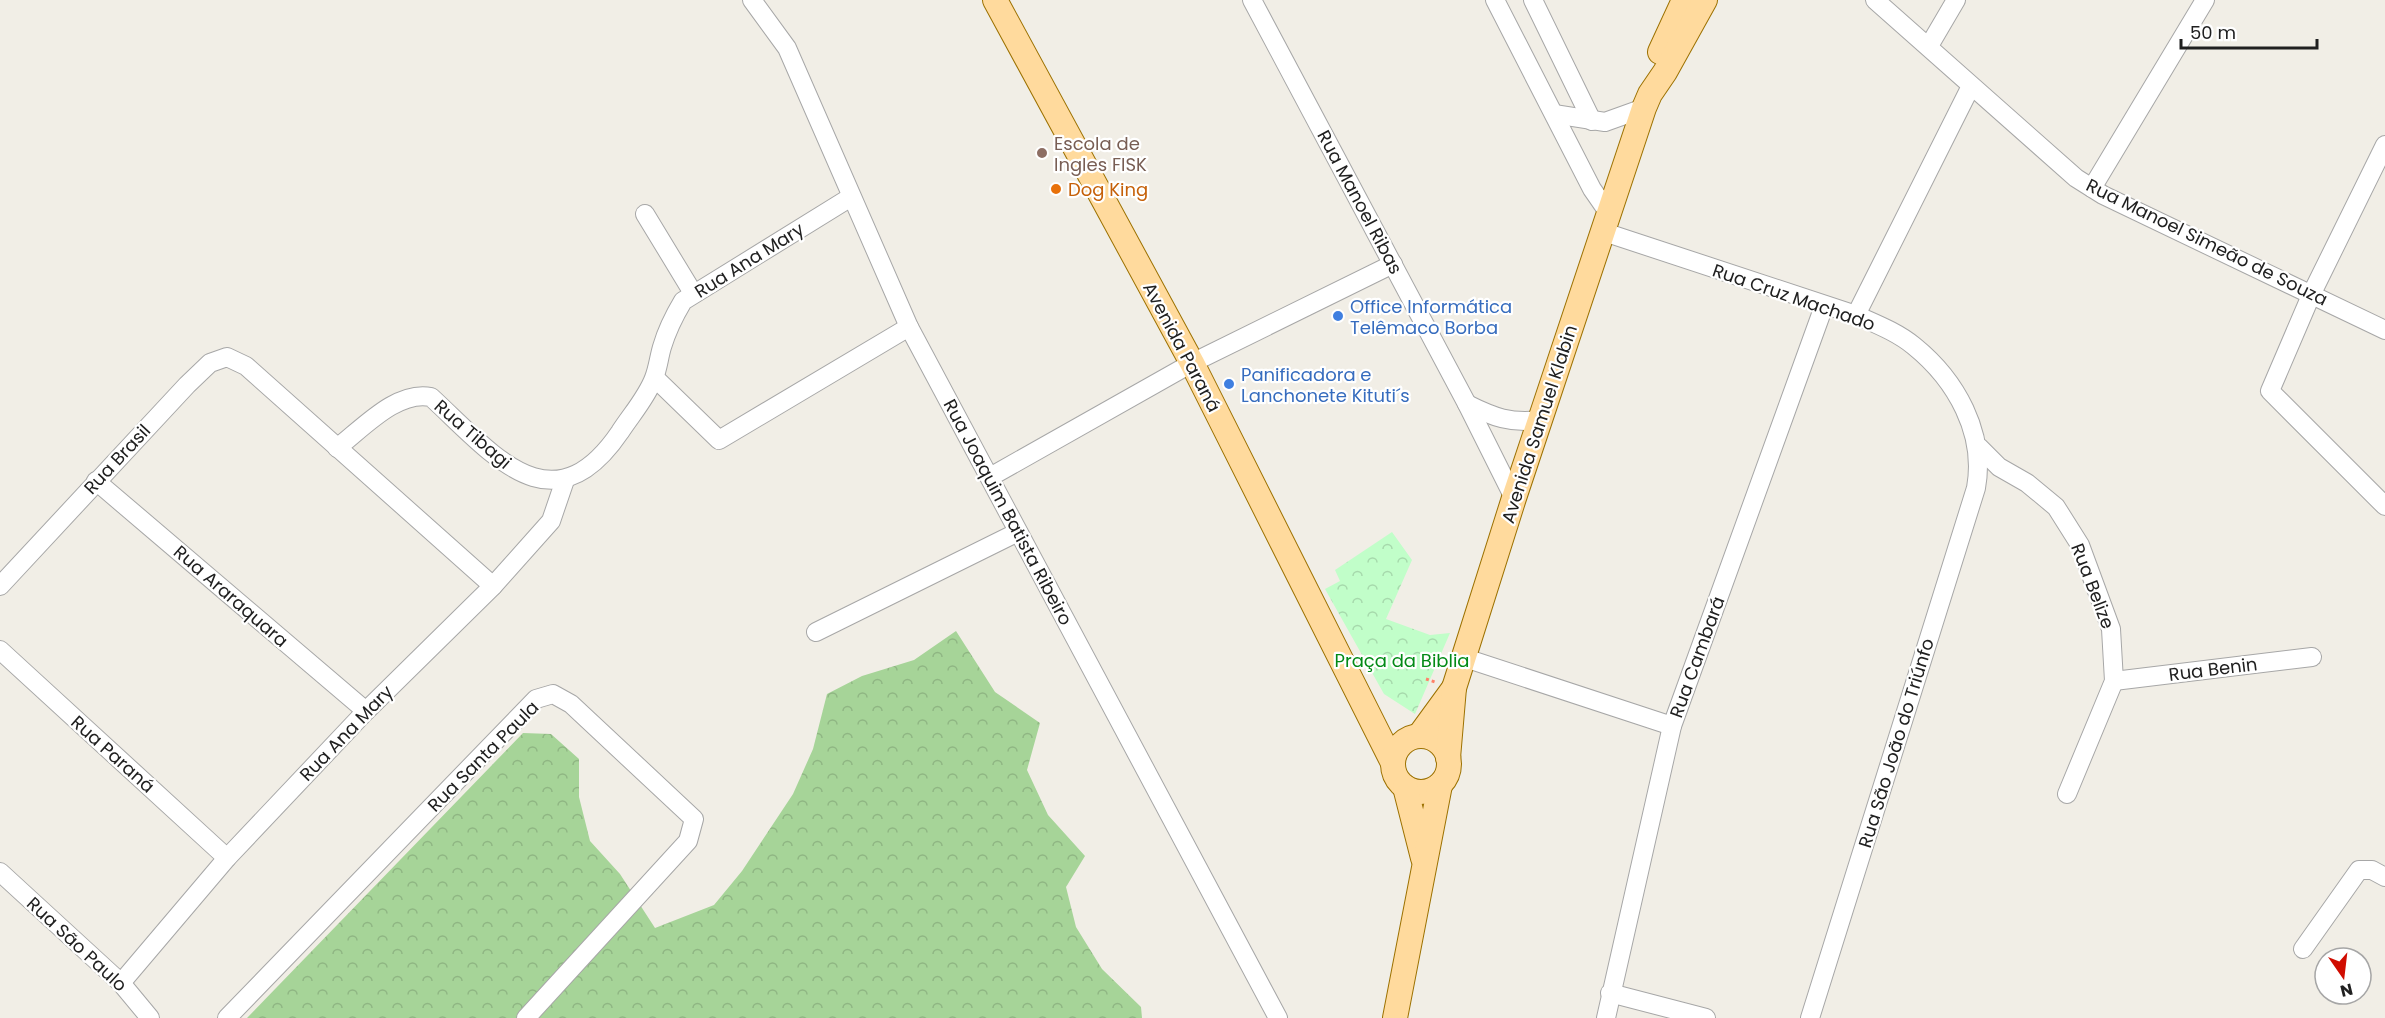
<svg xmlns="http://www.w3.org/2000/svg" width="2385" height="1018" font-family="Poppins,sans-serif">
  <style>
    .forest { fill: url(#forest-crowns) }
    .park { fill: url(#park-crowns) }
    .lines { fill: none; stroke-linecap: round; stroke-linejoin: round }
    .minor-casing { stroke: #a7a7a7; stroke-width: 20 }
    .major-casing { stroke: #9c7100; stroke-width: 26 }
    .path { stroke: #ff8169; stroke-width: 3; stroke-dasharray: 3 3; stroke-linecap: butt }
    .minor { stroke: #fff; stroke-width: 18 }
    .major { stroke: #ffda9d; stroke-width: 24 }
    .education-dot { fill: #8d6e63; stroke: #fff; stroke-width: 2 }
    .food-dot { fill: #e8710a; stroke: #fff; stroke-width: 2 }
    .shop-dot { fill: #3f7fe0; stroke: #fff; stroke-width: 2 }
    .labels { text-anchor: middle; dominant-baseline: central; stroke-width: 4.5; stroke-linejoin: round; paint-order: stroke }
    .education-label { font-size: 18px; fill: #785e54; stroke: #fff; text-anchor: start }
    .food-label { font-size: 18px; fill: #c56008; stroke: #fff; text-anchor: start }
    .street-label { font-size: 18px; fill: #202020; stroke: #fff }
    .shop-label { font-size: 18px; fill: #366cbe; stroke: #fff; text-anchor: start }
    .park-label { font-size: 18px; fill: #038a16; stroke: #fff }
  </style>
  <defs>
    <pattern id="forest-crowns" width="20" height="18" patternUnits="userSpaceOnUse" patternTransform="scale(1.5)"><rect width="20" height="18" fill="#a6d498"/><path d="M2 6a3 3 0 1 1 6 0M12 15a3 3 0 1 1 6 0" fill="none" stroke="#8fb683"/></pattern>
    <pattern id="park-crowns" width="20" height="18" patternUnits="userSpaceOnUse" patternTransform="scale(1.5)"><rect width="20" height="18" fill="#c1fec9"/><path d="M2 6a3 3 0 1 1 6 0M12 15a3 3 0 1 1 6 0" fill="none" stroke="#a6d9ac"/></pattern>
  </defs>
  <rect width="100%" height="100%" fill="#f1eee6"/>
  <path class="forest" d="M956 631 995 692 1040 723 1027 770 1048 815 1085 856 1066 887 1076 927 1102 969 1141 1007 1142 1018H247L523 733 551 734 579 759V797L590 841 620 874 655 928 714 905 742 871 793 794 813 749 827 694 862 676 914 660Z"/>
  <path class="park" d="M1392 532 1412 560 1386 619 1430 635 1450 633 1415 714 1384 694 1325 589 1340 581 1335 570Z"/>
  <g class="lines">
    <defs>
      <g id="minor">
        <path d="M752 0 787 48 909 327 1278 1018"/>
        <path d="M1252 0 1467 404 1514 498"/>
        <path d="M1495 0 1592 189 1610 215"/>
        <path d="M1533 0 1592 121"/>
        <path d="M1875 0 2076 178 2103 195 2385 330"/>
        <path d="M1929 46 1956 0"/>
        <path d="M1554 114 1605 122 1644 108"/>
        <path d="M2385 145 2312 293 2270 391 2385 506"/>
        <path d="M2092 188 2205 0"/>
        <path d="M645 214 693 293"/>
        <path d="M1604 232 1856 315C1876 324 1897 332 1914 346 1956 380 1986 433 1976 488L1810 1018"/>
        <path d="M1856 315 1971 86"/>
        <path d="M655 378 719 440 909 327"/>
        <path d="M1467 404C1493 417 1511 424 1540 420"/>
        <path d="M1979 447 1999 467 2027 483 2056 507 2080 545 2111 629 2114 681 2067 794"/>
        <path d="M337 448C363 428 397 390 431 397 492 453 552 532 620 432 631 415 647 397 654 378 658 368 659 357 662 347 667 330 674 316 683 301L851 197"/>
        <path d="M990 477 1192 363 1393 264"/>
        <path d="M96 481 366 711"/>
        <path d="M0 586 187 385 210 363 227 357 246 366 493 586"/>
        <path d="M816 632 1018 532"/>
        <path d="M0 650 227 858"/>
        <path d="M1465 658 1672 726"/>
        <path d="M2114 681 2312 657"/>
        <path d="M0 872 121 983 150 1018"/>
        <path d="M2303 949 2359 870H2372L2385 877"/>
        <path d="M121 983 227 858 366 711 493 586 551 521 565 480"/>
        <path d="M1610 993 1706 1018"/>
        <path d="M227 1018 536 699 553 694 571 704 694 819 688 841 526 1018"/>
        <path d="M1606 1018 1672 726 1824 306"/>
      </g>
      <g id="major">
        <path d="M995 0 1192 363 1393 763"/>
        <path d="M1660 52 1684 0"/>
        <circle cx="1421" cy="764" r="28"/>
        <path d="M1419 736 1454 688"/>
        <path d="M1448 758 1454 688 1514 498 1644 108 1650 94 1665 72 1705 0"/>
        <path d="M1405 787 1423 858"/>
        <path d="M1395 1018 1440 785"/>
      </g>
    </defs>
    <use href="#minor" class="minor-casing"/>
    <use href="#major" class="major-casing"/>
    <path class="path" d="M1426 679 1435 682"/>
    <use href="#minor" class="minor"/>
    <use href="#major" class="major"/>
  </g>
  <circle class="education-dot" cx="1042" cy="153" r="6"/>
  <circle class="food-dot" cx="1056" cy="189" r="6"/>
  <g class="shop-dot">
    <circle cx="1338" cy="316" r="6"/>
    <circle cx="1229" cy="384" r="6"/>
  </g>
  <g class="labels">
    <g class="education-label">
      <text x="1054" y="143">Escola de<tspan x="1054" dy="21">Ingles FISK</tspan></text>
    </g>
    <g class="food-label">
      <text x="1068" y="189">Dog King</text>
    </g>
    <g class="street-label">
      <text transform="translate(1360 202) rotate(62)">Rua Manoel Ribas</text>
      <text transform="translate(2207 242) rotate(26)">Rua Manoel Simeão de Souza</text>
      <text transform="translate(749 260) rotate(-32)">Rua Ana Mary</text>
      <text transform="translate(1794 297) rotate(19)">Rua Cruz Machado</text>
      <text transform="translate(1182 347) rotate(62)">Avenida Paraná</text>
      <text transform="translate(1539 424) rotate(-72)">Avenida Samuel Klabin</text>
      <text transform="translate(473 434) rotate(41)">Rua Tibagi</text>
      <text transform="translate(117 459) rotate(-47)">Rua Brasil</text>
      <text transform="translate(1008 512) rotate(62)">Rua Joaquim Batista Ribeiro</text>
      <text transform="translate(2093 586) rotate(69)">Rua Belize</text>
      <text transform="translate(231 596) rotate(41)">Rua Araraquara</text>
      <text transform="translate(1697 657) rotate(-70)">Rua Cambará</text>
      <text transform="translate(2213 669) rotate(-7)">Rua Benin</text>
      <text transform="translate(346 733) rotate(-46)">Rua Ana Mary</text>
      <text transform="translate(1896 743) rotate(-73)">Rua São João do Triúnfo</text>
      <text transform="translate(113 754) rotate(42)">Rua Paraná</text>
      <text transform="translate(483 756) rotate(-45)">Rua Santa Paula</text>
      <text transform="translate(77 944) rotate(43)">Rua São Paulo</text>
    </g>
    <g class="shop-label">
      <text x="1350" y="306">Office Informática<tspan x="1350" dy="21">Telêmaco Borba</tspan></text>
      <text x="1241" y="374">Panificadora e<tspan x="1241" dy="21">Lanchonete Kituti´s</tspan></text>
    </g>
    <g class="park-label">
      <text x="1402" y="660">Praça da Biblia</text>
    </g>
  </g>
  <g transform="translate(2343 976) rotate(166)"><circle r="28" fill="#ffffff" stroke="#a6a6a6" stroke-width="1.5"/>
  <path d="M0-4.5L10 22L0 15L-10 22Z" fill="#d00c00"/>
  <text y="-9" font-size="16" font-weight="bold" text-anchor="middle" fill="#202020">N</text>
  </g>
  <path d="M2181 39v9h136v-9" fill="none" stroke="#202020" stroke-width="3"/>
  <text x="2190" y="39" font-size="18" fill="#202020" stroke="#ffffff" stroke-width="4.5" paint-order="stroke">50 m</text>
</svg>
